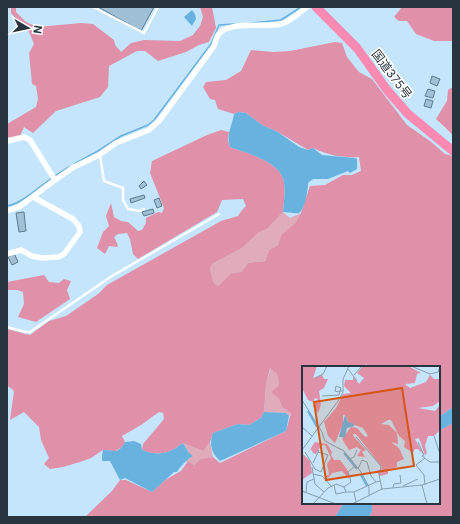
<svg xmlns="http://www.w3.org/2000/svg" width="460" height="524" font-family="Inter,'Noto Sans JP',sans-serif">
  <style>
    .green { fill: #e0abba }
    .forest { fill: #e091a9 }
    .water { fill: #68b2df }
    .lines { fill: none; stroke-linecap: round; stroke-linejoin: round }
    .stream { stroke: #68b2df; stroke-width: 1.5 }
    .building { fill: #a0c0d5; stroke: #5d7b8f }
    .service { stroke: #fff; stroke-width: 2.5 }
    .minor { stroke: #fff; stroke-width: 5.5 }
    .trunk { stroke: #fb8ab3; stroke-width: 9 }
    .labels { text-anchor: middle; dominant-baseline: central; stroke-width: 3.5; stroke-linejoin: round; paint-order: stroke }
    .street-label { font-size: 12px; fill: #28353e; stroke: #fff }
    .inset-river { fill: none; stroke: #68b2df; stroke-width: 2 }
    .inset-road { fill: none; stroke: #869faf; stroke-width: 1 }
    .view { fill: #d55511; fill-opacity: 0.15; stroke: #d55511; stroke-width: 2 }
    .inset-edge { fill: none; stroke: #28353e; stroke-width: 2 }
  </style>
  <rect width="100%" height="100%" fill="#c4e5fb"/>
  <g class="green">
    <path d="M283 212 290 218 301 213 295 223 281 235 278 245 269 250 265 261 248 263 241 272 231 273 218 286 214 283 210 269 212 264 242 248 258 233 268 228Z"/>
    <path d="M271 367 277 374 279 385 271 392 279 399 282 407 291 413 289 416 286 413 264 412 266 384Z"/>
    <path d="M210 442 213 457 201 459 194 465 186 461 190 458 189 453 183 443 203 451Z"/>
  </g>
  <g class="forest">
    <path d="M11 7H16V12L26 22 37 27 81 23 93 24 114 40 115 45 121 52 131 43 144 40 180 41 193 35 200 26 203 17 200 7H212L216 28 209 42 199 45 186 52 158 61 145 51H137L109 66 108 87 100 97 56 111 33 133 24 127 20 136 7 138V124L36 107 38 99 36 86 32 84 29 53 34 44 29 32 11 13Z"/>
    <path d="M402 7H453V41H434L416 34 407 21H399L394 17Z"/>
    <path d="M335 42 342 43 347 57 359 72 372 79 407 125 430 141 445 154 453 156V407L439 417V367H369L366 364 364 367H303V503H344L335 517H85L112 491 120 480H126L152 492 165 480 181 471 188 461 194 465 201 459 213 457 220 463 286 431 291 413 282 407 279 399 271 392 279 385 277 374 270 368 266 384 264 412 261 418 249 425 238 424 213 433 210 442 203 451 183 443C170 453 159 457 142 450L143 444 164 419 163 413 159 412 141 425 122 436 125 442 122 447 116 451 103 450 91 458 80 462 63 467 50 469 44 464 49 458 41 440 39 427 24 412 10 420 14 391 8 386 7 329 30 335 49 321 66 316 98 294 107 285 221 221 238 216 242 210 246 206 243 199 222 200 217 212 138 259 133 254 130 239 127 233 118 234 114 237 117 243 118 247 109 246 105 254 97 248 103 232 109 226 106 216 111 203 114 217 121 221 128 222 138 231 142 230 146 223V218L158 212 162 213 164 208 150 173 152 161 207 135 221 130 229 132 228 140 230 147C246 153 276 160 283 178 286 189 284 201 283 212L268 228 258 233 242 248 212 264 210 269 214 283 218 286 231 273 241 272 248 263 265 261 269 250 278 245 281 235 295 223 301 213 310 186 325 185 343 175H352L361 171 359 157C342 158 328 155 313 148L308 150 278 132 262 125 246 113 238 112 234 114 218 109 215 100 210 99 203 87 206 82 226 80 241 71 251 50 273 52 290 51Z"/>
    <path d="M453 87V136C450 131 441 124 436 119L447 101 448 90Z"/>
    <path d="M44 275 49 282 59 283 64 279 71 281 67 290 70 299 36 322 18 317 24 304 23 292 17 290H7V282Z"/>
    <path d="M453 423V517H369L372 511V503H439V431Z"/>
  </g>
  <g class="water">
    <path d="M192 10 195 14 196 19 192 26 184 17Z"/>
    <path d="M238 112 246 113 262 125 278 132 299 147 308 150 313 148 322 155 355 158 357 159V169L350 173 348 171 328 179H313L308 183C308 191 305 209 299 213 297 214 287 212 283 212 284 201 286 189 283 178 276 160 246 153 230 147 226 134 232 126 234 114Z"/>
    <path d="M453 407V423L439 431V417Z"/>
    <path d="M264 412 286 413 289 416 286 431 220 461C211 452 209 444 213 433L238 424 249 425 261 418Z"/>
    <path d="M134 441 141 444 142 450C159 457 170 453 183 443L189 453 193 456C188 458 179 468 177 472H174L152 492 125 478 120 480 110 461H102V456L103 450 117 451 122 447 125 442Z"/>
    <path d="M344 503H372V511L369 517H335Z"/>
  </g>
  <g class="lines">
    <g class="stream">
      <path d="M251 23 281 20 301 7"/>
      <path d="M74 164 98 151 121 136 148 125 154 120 211 44 219 25 235 24"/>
      <path d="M55 176 69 167"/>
      <path d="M7 206C21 204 39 187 52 178"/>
    </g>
  </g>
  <g class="building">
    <path d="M98 7H154L141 31Z"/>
    <path d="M432 76 440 79 437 86 430 83Z"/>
    <path d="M428 89 435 91 433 98 425 96Z"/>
    <path d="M426 99 433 101 431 108 424 106Z"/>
    <path d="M144 181 147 185 141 189 139 186Z"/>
    <path d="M144 195 145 198 131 203 130 199Z"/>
    <path d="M159 198 162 206 157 208 154 200Z"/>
    <path d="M153 209 154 213 144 216 142 212Z"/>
    <path d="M24 212 26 231 19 232 16 213Z"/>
    <path d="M14 253 18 262 12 265 8 257Z"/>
  </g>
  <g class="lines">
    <g class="service">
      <path d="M93 7 144 33 158 7"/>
      <path d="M100 155 104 181 123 188V200L128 209 140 211 144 209"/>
      <path d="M7 327 25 332H30L112 276 219 214"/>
    </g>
    <g class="minor">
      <path d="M7 141 24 137 30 140 55 180"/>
      <path d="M7 211 19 207 55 180 74 167 99 155 116 143 149 130 159 121 214 46C215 43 216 38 218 35 227 20 265 28 281 24 290 22 299 13 307 7"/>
      <path d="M7 254 21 250 32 256 42 258 59 257 64 254 80 232 79 226 73 219 33 197"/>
    </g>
    <path class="trunk" d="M316 7 357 48 387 90 408 114 453 151"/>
  </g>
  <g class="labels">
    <g class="street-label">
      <text transform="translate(392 74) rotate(53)">国道375号</text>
    </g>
  </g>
  <g transform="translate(302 366)">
    <rect width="138" height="138" fill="#c4e5fb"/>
    <path d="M0 0H15L11 12 20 9 22 13H26L22 22 17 25 19 39 16 47 11 40 16 33 13 32 11 36 6 34 0 22ZM61 0 108 1 119 7 115 8 113 17 103 18 108 22 124 16 128 9 132 13H138V35L131 40 116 42 133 45 138 39V64L132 70H126L123 80 125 87 123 89 117 72 113 73 122 89 116 83H113L111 87 102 81 103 75 97 70 89 54H86L79 58 87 59 95 67 96 78 89 76 97 82 102 93 95 96V101L86 103V108L78 110 74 105 79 104 78 107 80 101 54 68H51L52 71 64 84 60 86 63 91 55 90 59 84 55 81 47 84 40 73 49 61 55 62 63 71 66 70 61 62 47 57 43 49H41V58L33 77 26 70 22 56 34 42 41 28 49 27 42 20 43 14H51V10L57 18 62 12 55 7ZM13 76 25 78 30 86 29 89 32 94H38L46 105 47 113 40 105 30 107 26 112 22 110 27 109 25 98 29 92 23 79 19 80 14 88 11 87 9 83 5 88ZM0 87 8 95 10 107 0 114Z" fill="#e091a9"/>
    <path d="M43 49 46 56 52 58V60L45 62 43 71H37Z" fill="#68b2df"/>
    <path class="inset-river" d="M6 45 15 61M42 87 55 103M59 109 65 120"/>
    <path class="inset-road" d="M109 0 128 8 136 6 138 1M46 3 55 15M52 9 60 0M13 12 21 8 25 0M20 30 37 29 38 25 39 22 34 20 33 25 36 26 38 25H40M0 34 20 66 23 75 42 85 59 106 67 121V129M0 61 10 70M132 70 138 88M54 71 79 100 77 109 80 123M116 76 122 89 120 90 128 96H138M0 84 36 35 41 26V13L47 0M3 86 13 103 19 106 26 89 16 86M47 93 52 91 55 84M11 97 17 84M10 101 13 118 22 126M56 103 60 94 65 96 69 110 74 116 79 115M11 108 20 110 30 121M32 119 34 128 44 126M120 119 125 138M123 119 122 109 114 99 123 92M101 120 116 113M42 121 44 126H52L54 136M91 121 92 118 99 117 98 109M0 125 34 138M4 126 5 116 12 113M52 126 74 116M11 138 26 122 34 118 42 121 49 116 46 106 53 100M50 138 80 123 120 119 138 113"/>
    <path class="view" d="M100 22 112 100 24 114 12 36Z"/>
    <rect width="138" height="138" class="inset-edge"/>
  </g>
  <rect width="460" height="524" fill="none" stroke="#28353e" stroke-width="16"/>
  <g transform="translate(28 28) rotate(99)" stroke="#ffffff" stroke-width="3" paint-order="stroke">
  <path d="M0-3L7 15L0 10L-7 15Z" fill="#28353e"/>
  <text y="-6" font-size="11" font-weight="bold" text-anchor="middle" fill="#28353e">N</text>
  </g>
</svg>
